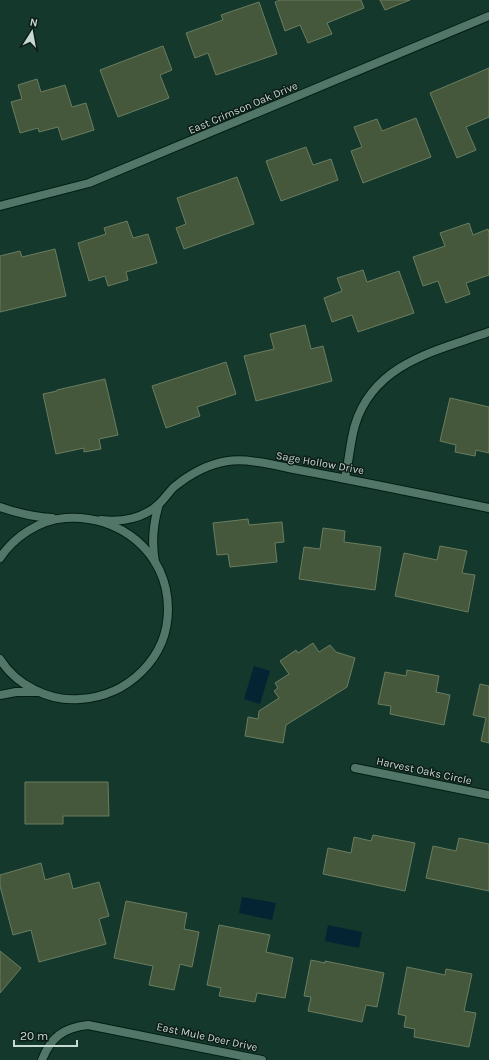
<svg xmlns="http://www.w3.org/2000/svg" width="489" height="1060" font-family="Karla,sans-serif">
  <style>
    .water { fill: #042433 }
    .building { fill: #46583c; stroke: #6a7d60 }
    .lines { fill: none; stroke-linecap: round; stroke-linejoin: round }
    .minor-casing { stroke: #031e15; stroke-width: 10 }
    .tertiary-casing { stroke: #031e15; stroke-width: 10 }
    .minor { stroke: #527768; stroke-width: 8 }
    .tertiary { stroke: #527768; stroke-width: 8 }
    .labels { text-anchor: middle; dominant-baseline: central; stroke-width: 3; stroke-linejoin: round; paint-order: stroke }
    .street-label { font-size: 11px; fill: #c5d9d0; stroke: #0d1c16 }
  </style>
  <rect width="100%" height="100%" fill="#14382c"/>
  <g class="water">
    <path d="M254 666 270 671 260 704 244 699Z"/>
    <path d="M242 897 276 903 272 920 239 913Z"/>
    <path d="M328 925 362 932 359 948 325 941Z"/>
  </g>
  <g class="building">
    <path d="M280 0H361L364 8 327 23 332 34 308 43 300 25 285 31 275 2Z"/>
    <path d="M380 0H410L385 10Z"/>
    <path d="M259 2 277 54 216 75 208 53 195 58 186 33 223 20 221 15Z"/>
    <path d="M163 46 172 70 160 75 169 98 118 117 100 70Z"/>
    <path d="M489 68V117L466 127 476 150 457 158 430 93Z"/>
    <path d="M37 79 41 92 65 85 72 107 86 103 94 130 62 140 58 127 39 132 38 128 20 133 11 102 22 99 18 85Z"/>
    <path d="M416 118 431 157 363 183 351 151 362 147 354 127 377 119 382 131Z"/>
    <path d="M306 147 313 165 331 159 338 180 281 201 266 161Z"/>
    <path d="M237 177 254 224 184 249 176 228 186 224 177 198Z"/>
    <path d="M127 221 133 238 148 234 157 263 126 272 128 280 108 286 105 276 89 281 78 243 106 234 104 228Z"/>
    <path d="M469 223 473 235 488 229 489 233V275L466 283 470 294 446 303 438 281 423 286 413 257 445 246 440 233Z"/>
    <path d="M55 249 66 296 0 312V256L20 251 22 257Z"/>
    <path d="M363 270 367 282 399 271 414 313 358 332 352 315 332 322 324 298 342 291 337 278Z"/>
    <path d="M305 325 311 349 323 346 332 381 256 401 244 356 274 349 270 334Z"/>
    <path d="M226 362 236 394 197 407 200 416 166 428 152 386Z"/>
    <path d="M105 379 118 435 99 439 101 449 84 452V448L56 454 43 394 57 391V390Z"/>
    <path d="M450 398 489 407V453L476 450 475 456 455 452 456 445 440 441Z"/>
    <path d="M248 519 249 525 282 522 284 542 275 543 277 562 230 567 228 554 217 555 213 523Z"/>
    <path d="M323 528 345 531 344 542 381 547 375 590 299 579 304 547 320 549Z"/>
    <path d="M440 546 467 551 462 573 475 575 468 612 395 596 404 553 437 560Z"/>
    <path d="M313 643 319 652 330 645 336 652 355 658 347 687 286 725 283 743 245 736 248 717 258 719 259 711 279 698 274 691 278 688 275 683 289 674 280 661 296 650 298 653Z"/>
    <path d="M407 670 439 676 436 692 450 695 444 725 390 714 391 706 378 704 385 672 406 676Z"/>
    <path d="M480 684 489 686V743L481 741 486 718 473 715Z"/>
    <path d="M25 782H108L109 816H63V824H25Z"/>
    <path d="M373 835 415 843 405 891 323 874 328 848 351 853 354 837 371 841Z"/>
    <path d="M459 838 489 844V891L426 878 433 846 456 851Z"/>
    <path d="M41 863 45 880 69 873 73 889 99 882 109 916 99 919 106 944 39 962 31 930 13 935 0 886V875Z"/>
    <path d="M126 901 187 913 184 929 199 932 192 967 180 964 174 990 149 985 153 966 114 958Z"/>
    <path d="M219 925 270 935 266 952 293 958 285 998 257 993 255 1002 219 996 221 988 207 985Z"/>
    <path d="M0 951 21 968 0 993Z"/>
    <path d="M311 960 325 963V961L384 973 377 1007 366 1005 362 1022 308 1011 311 997 304 996Z"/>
    <path d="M407 967 445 975 446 969 472 974 464 1011 476 1013 469 1047 414 1037 415 1029 404 1027 406 1016 398 1014Z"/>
  </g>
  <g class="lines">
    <defs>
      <g id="minor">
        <path d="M0 206 89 183 489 16"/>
        <path d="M345 478C349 461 350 442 355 425 374 363 436 351 489 332"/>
        <path d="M101 520C121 523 145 518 160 503 165 498 169 492 174 487 190 474 207 464 228 461 249 458 278 466 299 470 363 482 426 495 489 508"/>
        <path d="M155 562C151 541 153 524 159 504"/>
        <path d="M355 768 489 795"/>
        <path d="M42 1060C51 1037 63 1028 88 1025L262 1060"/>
      </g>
      <g id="tertiary">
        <path d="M0 507C17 513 34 517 52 518"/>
        <path d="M0 558C14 537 39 520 65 518 119 514 168 552 168 609 168 658 128 696 80 699 50 702 16 685 0 659"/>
        <path d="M0 695 16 692H37"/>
      </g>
    </defs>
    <use href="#minor" class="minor-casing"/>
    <use href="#tertiary" class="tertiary-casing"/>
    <use href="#minor" class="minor"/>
    <use href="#tertiary" class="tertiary"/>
  </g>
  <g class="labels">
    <g class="street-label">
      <text transform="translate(243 108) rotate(-23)">East Crimson Oak Drive</text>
      <text transform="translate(320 463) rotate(10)">Sage Hollow Drive</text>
      <text transform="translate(424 771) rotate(12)">Harvest Oaks Circle</text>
      <text transform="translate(207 1037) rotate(12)">East Mule Deer Drive</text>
    </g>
  </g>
  <g transform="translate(32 32) rotate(11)" stroke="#0d1c16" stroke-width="3" paint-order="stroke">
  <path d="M0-3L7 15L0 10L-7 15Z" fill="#c5d9d0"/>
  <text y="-6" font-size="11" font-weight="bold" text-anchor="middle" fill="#c5d9d0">N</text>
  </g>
  <path d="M14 1040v6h63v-6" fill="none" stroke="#c5d9d0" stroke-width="2"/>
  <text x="20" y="1040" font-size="12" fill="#c5d9d0" stroke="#0d1c16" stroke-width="3" paint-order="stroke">20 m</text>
</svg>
